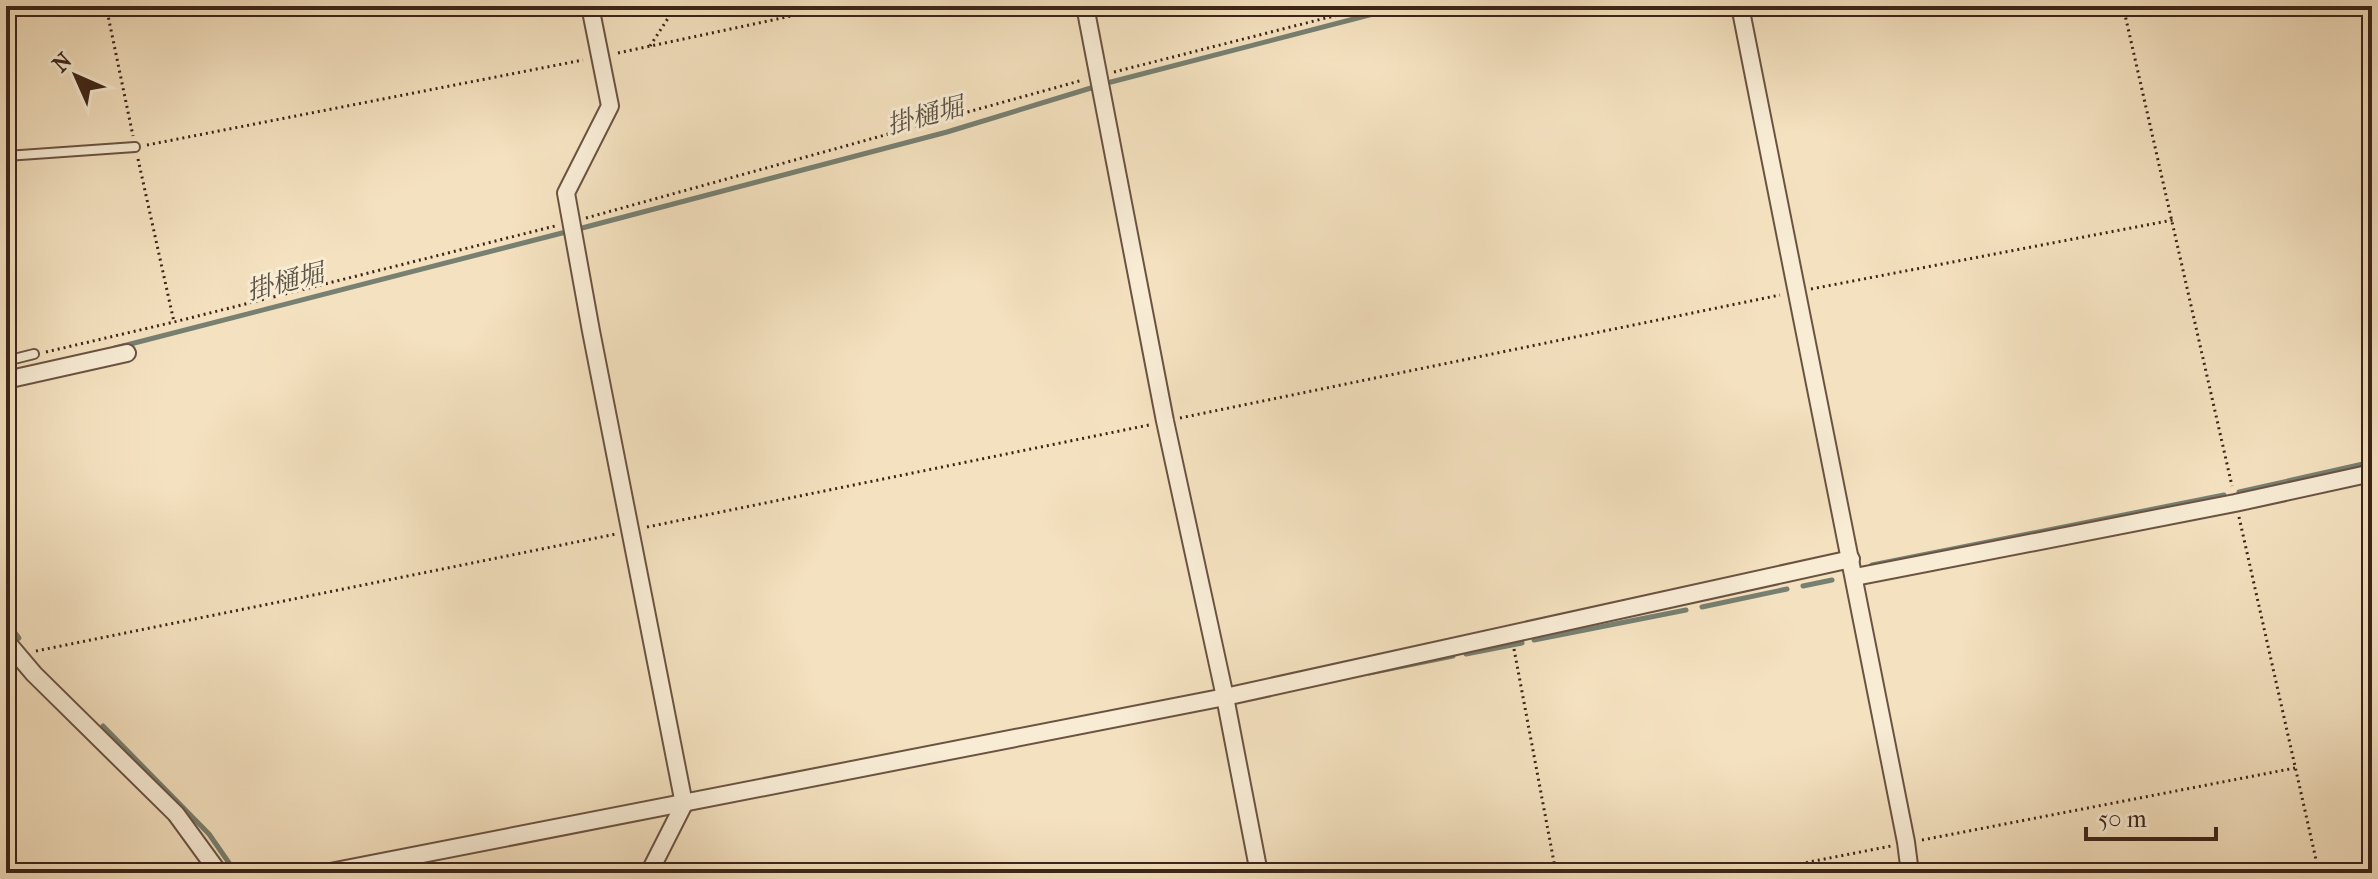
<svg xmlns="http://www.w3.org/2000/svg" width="2378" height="879" font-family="'IM FELL French Canon','Noto Serif JP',serif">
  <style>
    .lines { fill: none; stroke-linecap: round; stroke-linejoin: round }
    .stream { stroke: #778071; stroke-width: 5 }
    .lane-casing { stroke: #6b5342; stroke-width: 12 }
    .street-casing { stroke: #6b5342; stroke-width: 20 }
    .path { stroke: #3d2418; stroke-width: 3; stroke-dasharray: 2 4; stroke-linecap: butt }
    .lane { stroke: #f8ecd5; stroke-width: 8 }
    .street { stroke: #f8ecd5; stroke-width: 16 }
    .labels { text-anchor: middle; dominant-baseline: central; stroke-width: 6; stroke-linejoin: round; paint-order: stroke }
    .water-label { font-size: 26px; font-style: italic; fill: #5a5244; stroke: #f8ecd5 }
  </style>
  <rect width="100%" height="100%" fill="#f4e1bf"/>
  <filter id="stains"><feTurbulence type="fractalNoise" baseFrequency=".0025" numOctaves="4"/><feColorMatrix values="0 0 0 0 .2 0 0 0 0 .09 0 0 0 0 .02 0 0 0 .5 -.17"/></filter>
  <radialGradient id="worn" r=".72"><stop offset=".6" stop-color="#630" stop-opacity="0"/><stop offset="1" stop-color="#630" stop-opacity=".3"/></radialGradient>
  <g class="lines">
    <g class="stream">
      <path d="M1111 82 1404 6"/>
      <path d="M582 228 947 132 1091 88"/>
      <path d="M115 348 566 232"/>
      <path d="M2239 492 2372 462"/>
      <path d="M1872 565 2224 495"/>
      <path d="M1803 586 1832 580"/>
      <path d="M1702 607 1787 589"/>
      <path d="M6 621 19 638"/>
      <path d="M1534 640 1686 610"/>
      <path d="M1466 654 1522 643"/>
      <path d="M1369 673 1453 656"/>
      <path d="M103 726 209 834 236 873"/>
    </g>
    <defs>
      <g id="lane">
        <path d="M6 156 135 147"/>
        <path d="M6 361 34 354"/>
      </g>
      <g id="street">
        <path d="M590 6 610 106 566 193 591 331 684 804 649 873"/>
        <path d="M1085 6 1165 421 1225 697 1259 873"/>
        <path d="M1740 6 1906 842 1910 873"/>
        <path d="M6 380 127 353"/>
        <path d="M1855 577 2235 503 2372 473"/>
        <path d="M6 641 34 674 176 814 219 873"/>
        <path d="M325 873 1225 697 1851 559"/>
      </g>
    </defs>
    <use href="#lane" class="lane-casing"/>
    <use href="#street" class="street-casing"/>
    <g class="path">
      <path d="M106 6 133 136"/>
      <path d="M2123 6 2232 486"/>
      <path d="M650 46 676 6"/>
      <path d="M618 53 838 6"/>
      <path d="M1114 72 1373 6"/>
      <path d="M147 145 583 60"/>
      <path d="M138 159 174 322"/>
      <path d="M586 218 1083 80"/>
      <path d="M1811 289 2173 220"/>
      <path d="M46 352 174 322 555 226"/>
      <path d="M1180 418 1780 295"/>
      <path d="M2239 517 2319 873"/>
      <path d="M647 527 1149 425"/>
      <path d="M1514 649 1556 873"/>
      <path d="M36 651 616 534"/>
      <path d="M1922 840 2295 768"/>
      <path d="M1753 873 1891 846"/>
    </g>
    <use href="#lane" class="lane"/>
    <use href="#street" class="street"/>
  </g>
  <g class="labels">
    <g class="water-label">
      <text transform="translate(925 116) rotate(-15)">掛樋堀</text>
      <text transform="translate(285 282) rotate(-14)">掛樋堀</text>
    </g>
  </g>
  <rect width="2378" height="879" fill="none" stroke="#f4e1bf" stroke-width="32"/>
  <rect x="8" y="8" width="2362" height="863" fill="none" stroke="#3d2418" stroke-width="4"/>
  <rect x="16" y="16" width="2346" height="847" fill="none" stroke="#3d2418" stroke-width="2"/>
  <g transform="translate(76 76) rotate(315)" stroke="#f8ecd5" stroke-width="6" paint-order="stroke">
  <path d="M0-6L14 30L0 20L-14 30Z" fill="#3d2418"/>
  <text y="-12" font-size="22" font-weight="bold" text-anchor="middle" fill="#3d2418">N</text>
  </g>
  <path d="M2086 827v12h130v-12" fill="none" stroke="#3d2418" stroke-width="4"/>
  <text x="2098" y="827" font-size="24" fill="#3d2418" stroke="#f8ecd5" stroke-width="6" paint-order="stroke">50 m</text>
  <rect width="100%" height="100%" filter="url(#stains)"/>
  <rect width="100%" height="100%" fill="url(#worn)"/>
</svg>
